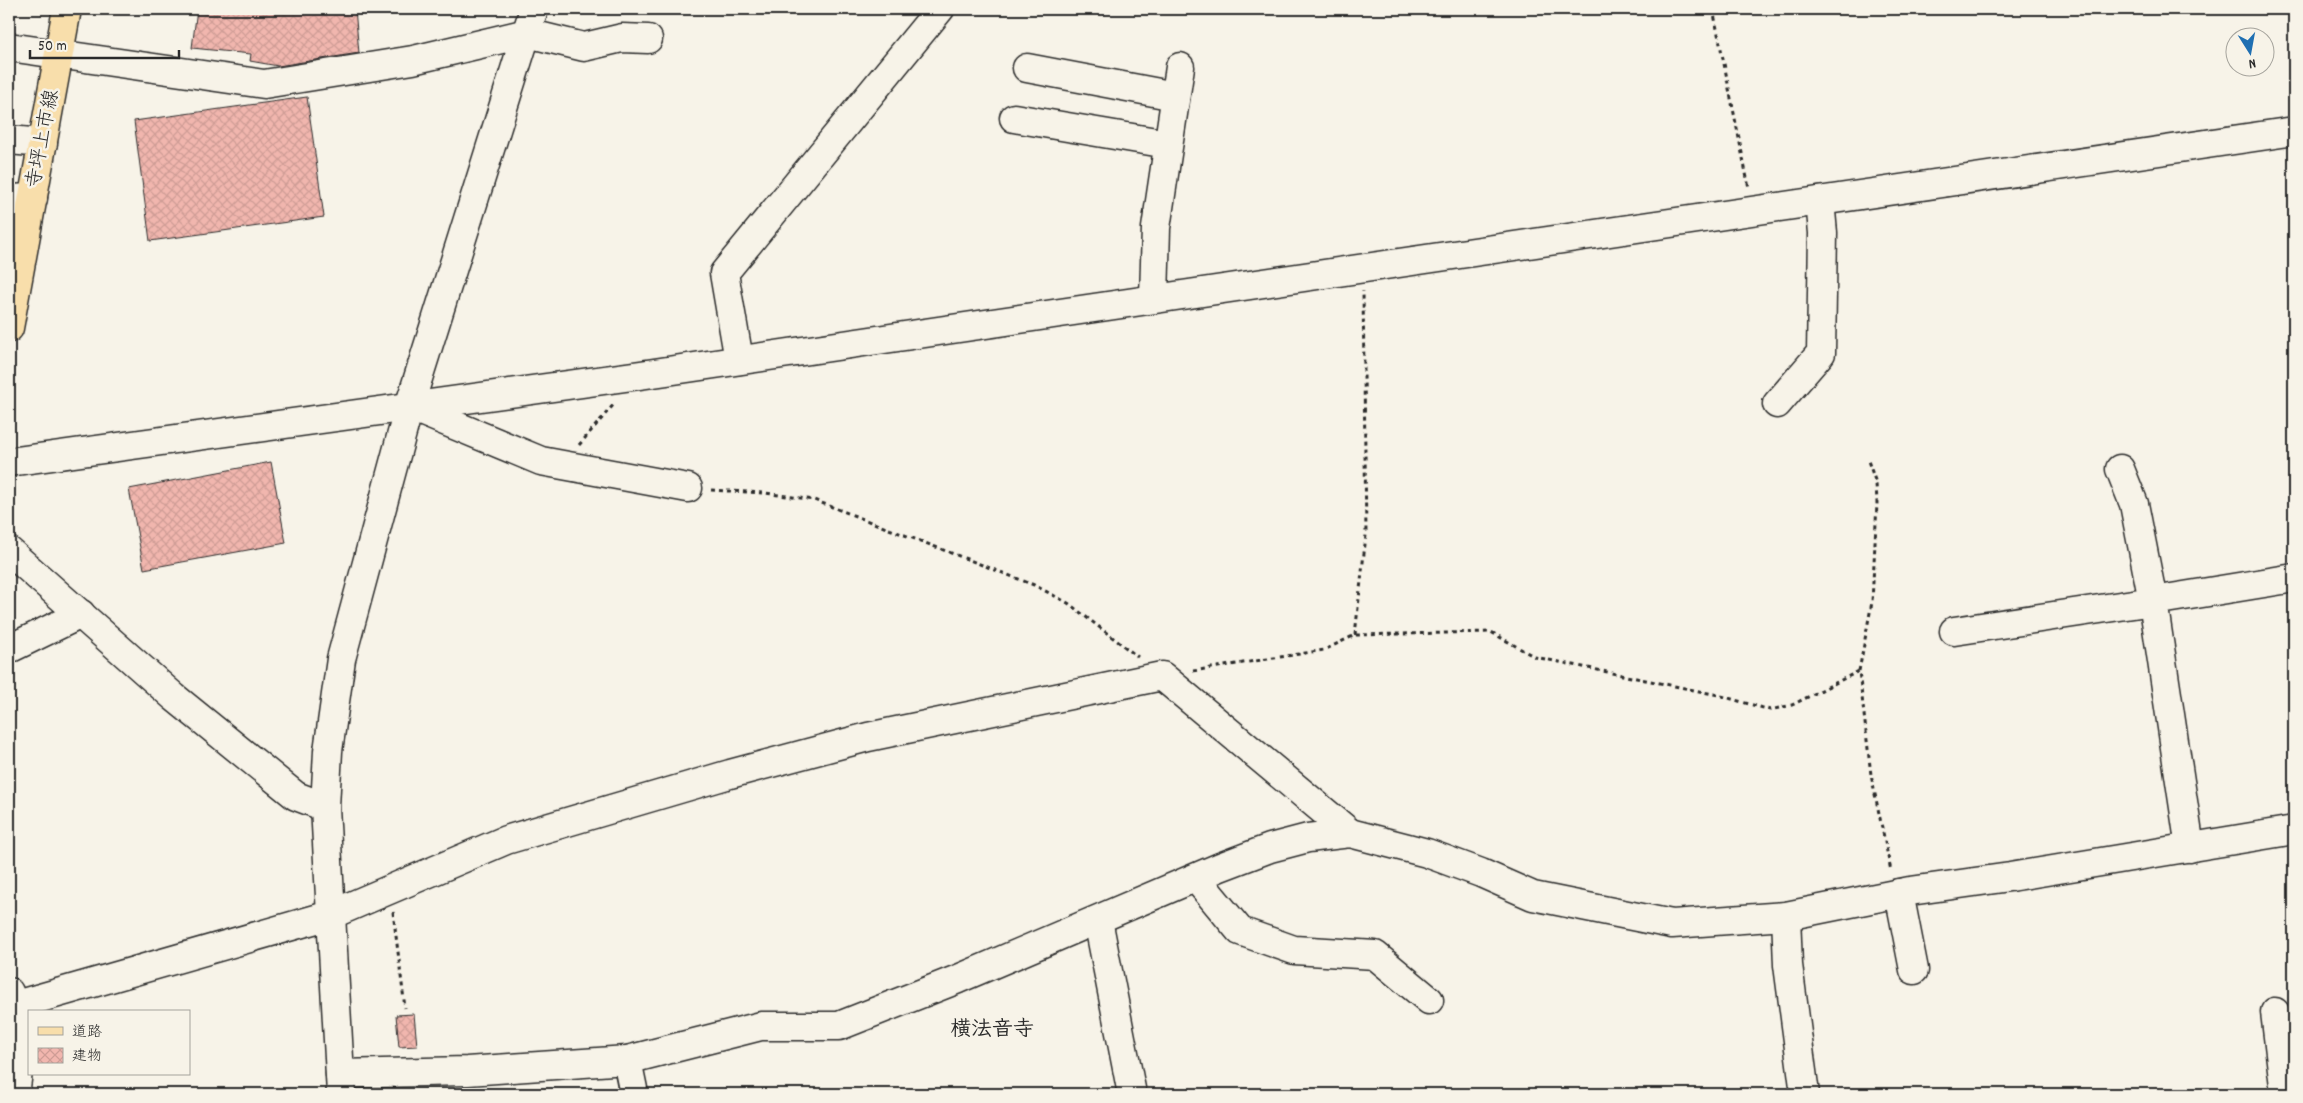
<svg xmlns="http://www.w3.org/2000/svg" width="2303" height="1103" font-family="Dekko,'Klee One',sans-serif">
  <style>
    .building { fill: url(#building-cross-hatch); stroke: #2b2b2b }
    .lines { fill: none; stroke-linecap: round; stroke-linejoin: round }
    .minor-casing { stroke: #2b2b2b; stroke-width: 31 }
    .major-casing { stroke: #2b2b2b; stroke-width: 31 }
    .path { stroke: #2b2b2b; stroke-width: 3; stroke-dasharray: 4 4; stroke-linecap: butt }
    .minor { stroke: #f7f3e8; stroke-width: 28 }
    .major { stroke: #f8deab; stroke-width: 28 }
    .labels { text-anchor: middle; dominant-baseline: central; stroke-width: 5; stroke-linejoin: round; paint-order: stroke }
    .street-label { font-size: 20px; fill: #2b2b2b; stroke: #f7f3e8 }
    .neighbourhood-label { font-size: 21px; font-weight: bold; fill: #2b2b2b; stroke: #f7f3e8 }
  </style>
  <defs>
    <pattern id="building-cross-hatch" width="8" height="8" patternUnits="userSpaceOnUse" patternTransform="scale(1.25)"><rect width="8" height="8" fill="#f1b6ae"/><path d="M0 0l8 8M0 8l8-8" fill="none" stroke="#cf9d96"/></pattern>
  </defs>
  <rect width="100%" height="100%" fill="#f7f3e8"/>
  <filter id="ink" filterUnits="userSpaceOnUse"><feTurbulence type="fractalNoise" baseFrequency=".02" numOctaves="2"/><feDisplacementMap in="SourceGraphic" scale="10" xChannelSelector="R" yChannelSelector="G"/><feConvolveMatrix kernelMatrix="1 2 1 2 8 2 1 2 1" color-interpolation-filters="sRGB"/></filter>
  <g filter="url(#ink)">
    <g class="building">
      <path d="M197 9H355L359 53 278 66 250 61 251 54 192 48Z"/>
      <path d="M307 97 324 217 150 241 134 121Z"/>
      <path d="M271 462 286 543 144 569 129 489Z"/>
      <path d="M414 1014 417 1046 399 1047 396 1015Z"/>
    </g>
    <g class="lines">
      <defs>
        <g id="minor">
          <path d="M9 47 264 84 413 60 527 33 584 47 622 38 648 39"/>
          <path d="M1027 68 1175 96"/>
          <path d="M1014 118 1168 144"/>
          <path d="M9 140 43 143"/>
          <path d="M9 199 33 198"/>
          <path d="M1154 298 1156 228 1180 67"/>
          <path d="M739 360 724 273 940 9"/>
          <path d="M1777 404 1821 353 1823 233 1820 201"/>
          <path d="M411 407 541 461 688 488"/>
          <path d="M9 462 640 375 2294 131"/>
          <path d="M9 551 174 697 296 796 325 807"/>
          <path d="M1954 631 2153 601 2134 504 2120 469"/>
          <path d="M9 649 81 614"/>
          <path d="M2190 848 2153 601 2294 578"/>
          <path d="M1196 878 1240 931 1294 950 1375 955 1429 1000"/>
          <path d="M1899 893 1914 970"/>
          <path d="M1786 916 1788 965 1805 1094"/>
          <path d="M1098 920 1132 1094"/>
          <path d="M9 992C25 1022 20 1061 15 1094"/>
          <path d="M16 1005 330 915 506 840 730 774 868 737 1162 676 1350 833"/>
          <path d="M2275 1012 2285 1094"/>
          <path d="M627 1060 634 1094"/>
          <path d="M340 1074 467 1071 627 1060 761 1026H839L958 979 1220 867 1270 848 1308 838 1350 833 1427 853 1481 873 1533 896 1672 924 1786 916 1910 891 2010 877 2294 830"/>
          <path d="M341 1094 325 807 328 751 341 659 409 407 534 9"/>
        </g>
        <path id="major" d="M9 328 67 9"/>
      </defs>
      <use href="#minor" class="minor-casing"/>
      <use href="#major" class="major-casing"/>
      <g class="path">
        <path d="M1713 9 1749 188"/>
        <path d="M579 445 615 403"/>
        <path d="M711 490 765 493 814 500 1034 585 1068 603 1138 657"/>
        <path d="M1355 635 1366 535 1363 291"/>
        <path d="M1193 671 1324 650 1355 635 1491 632 1535 657 1718 695 1770 710 1792 705 1859 671 1871 775 1891 871"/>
        <path d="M1859 671 1872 602 1877 503 1876 483 1867 458"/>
        <path d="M393 912 405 1008"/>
      </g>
      <use href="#minor" class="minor"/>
      <use href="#major" class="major"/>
    </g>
  </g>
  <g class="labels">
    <g class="street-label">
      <text transform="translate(44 139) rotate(-79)">寺坪上市線</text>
    </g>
    <g class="neighbourhood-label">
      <text x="992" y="1031">横法音寺</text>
    </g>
  </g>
  <rect width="2303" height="1103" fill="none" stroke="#f7f3e8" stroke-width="30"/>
  <rect x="15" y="15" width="2273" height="1073" fill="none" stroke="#2b2b2b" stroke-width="2" filter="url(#ink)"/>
  <rect x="28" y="1010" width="162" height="65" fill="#f7f3e8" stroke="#a5a39c"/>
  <rect x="38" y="1027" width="25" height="8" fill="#f8deab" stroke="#a5a39c"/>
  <text x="72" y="1036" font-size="15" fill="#2b2b2b">道路</text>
  <rect x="38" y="1048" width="25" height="15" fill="url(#building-cross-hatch)" stroke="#a5a39c"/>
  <text x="72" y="1060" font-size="15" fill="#2b2b2b">建物</text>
  <g transform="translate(2250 52) rotate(169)"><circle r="24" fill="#f7f3e8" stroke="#a5a39c"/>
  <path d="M0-4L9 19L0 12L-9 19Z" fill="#1f6fb2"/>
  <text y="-8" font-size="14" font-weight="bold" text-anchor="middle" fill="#2b2b2b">N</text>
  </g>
  <path d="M30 50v8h149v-8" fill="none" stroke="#2b2b2b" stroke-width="2.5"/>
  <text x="38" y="50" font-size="15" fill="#2b2b2b" stroke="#f7f3e8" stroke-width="4" paint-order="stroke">50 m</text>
</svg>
